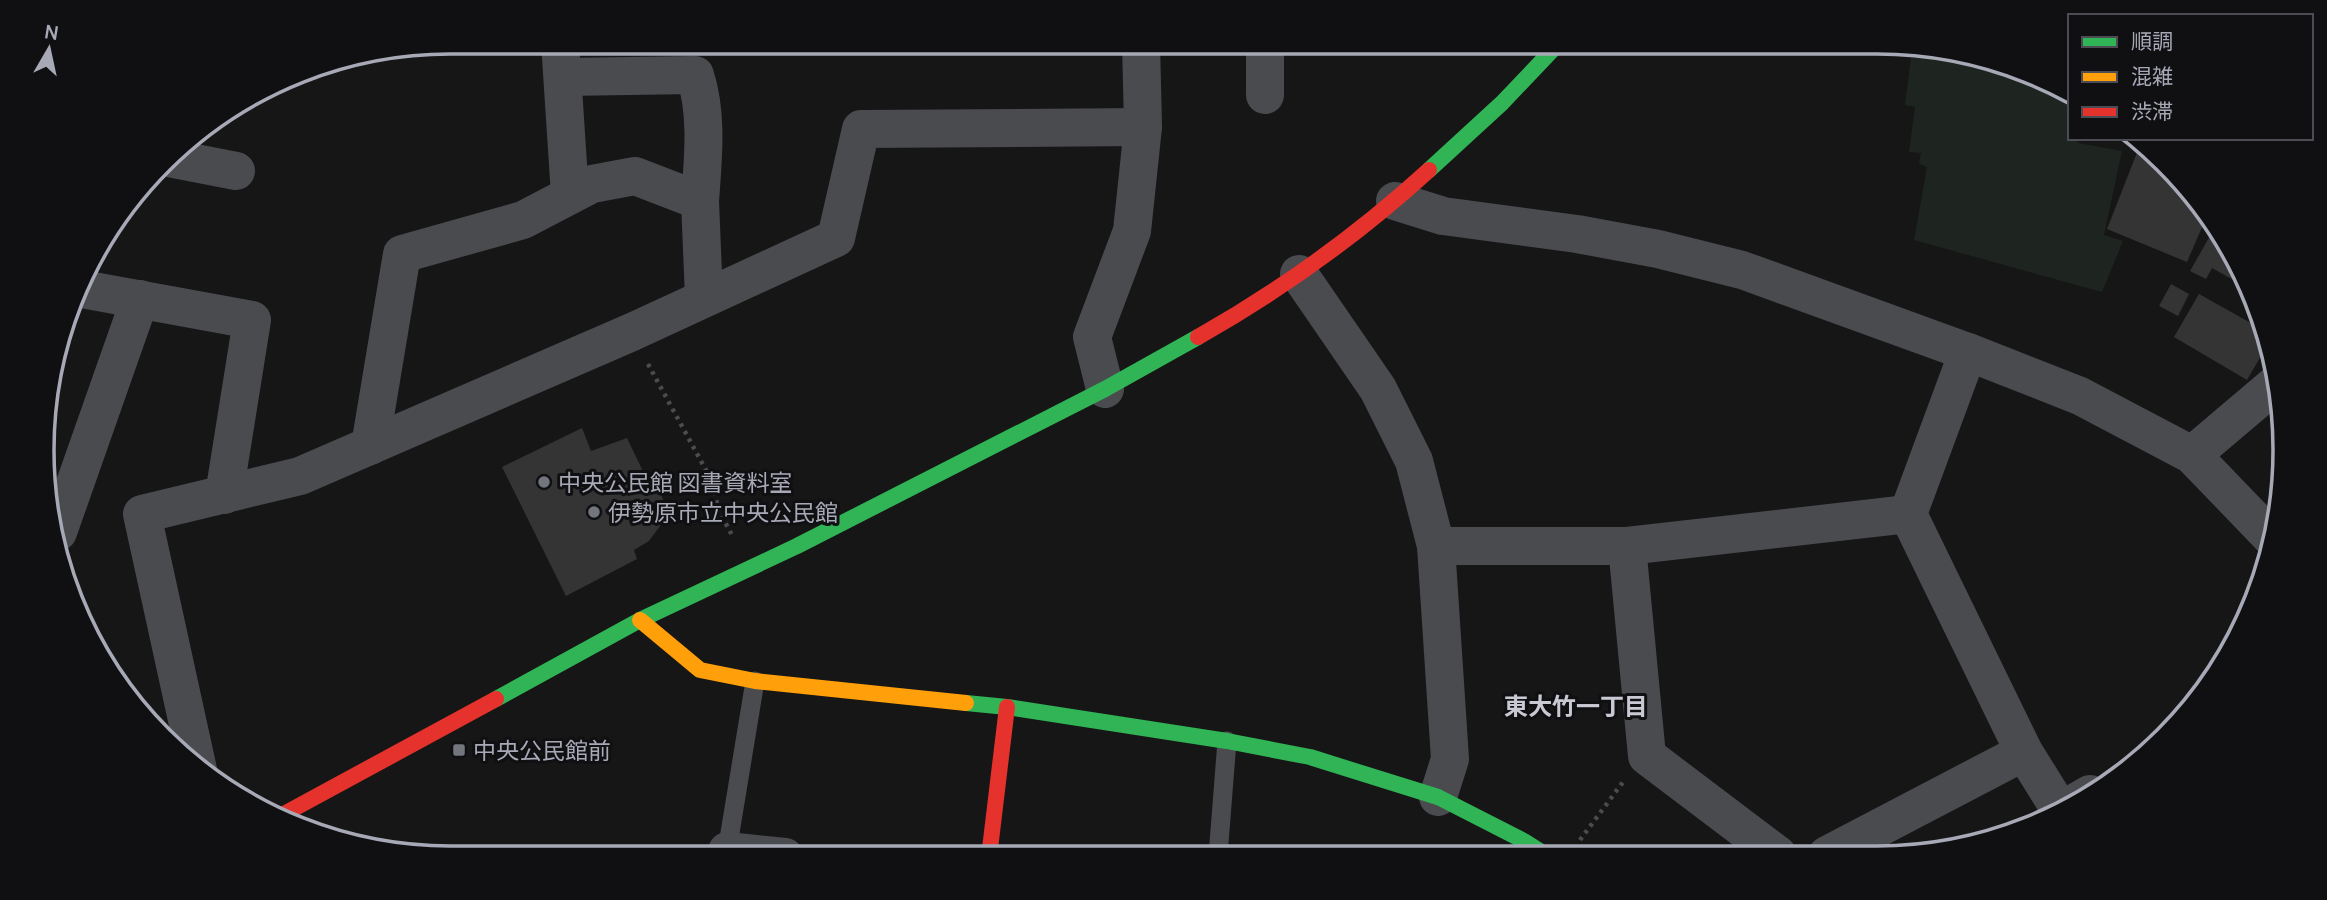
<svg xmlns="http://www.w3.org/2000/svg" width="2327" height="900" font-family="Manrope,'Noto Sans JP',sans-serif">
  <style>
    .green { fill: #1e2520 }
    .building { fill: #343435 }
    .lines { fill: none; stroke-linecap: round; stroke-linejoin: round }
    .path { stroke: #4c4c50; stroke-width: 4.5; stroke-dasharray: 3.5 5; stroke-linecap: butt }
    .lane { stroke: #4a4b4f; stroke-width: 19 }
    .street { stroke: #4a4b4f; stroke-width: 38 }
    .fast { stroke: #30b455; stroke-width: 16 }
    .slow { stroke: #ff9f0a; stroke-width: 16 }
    .jam { stroke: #e5322d; stroke-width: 16 }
    .poi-dot { fill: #74767e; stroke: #101012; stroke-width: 2.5 }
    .labels { text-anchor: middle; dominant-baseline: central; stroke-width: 6; stroke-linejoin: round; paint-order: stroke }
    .poi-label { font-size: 23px; fill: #a7a9b6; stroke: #101012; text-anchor: start }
    .neighbourhood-label { font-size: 24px; font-weight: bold; fill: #c8c9d3; stroke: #101012 }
    .rim { fill: none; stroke: #a7a9b6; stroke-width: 3.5 }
  </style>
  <rect width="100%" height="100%" fill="#161616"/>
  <path class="green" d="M1922 48 1983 56 2070 99V138H2079L2078 143 2122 151 2104 235 2123 241 2102 292 1914 240 1927 167 1919 164 1921 153 1909 152 1915 107 1905 105 1911 58H1920Z"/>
  <g class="building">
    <path d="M2140 145 2206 218 2187 262 2107 229Z"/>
    <path d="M2214 229 2231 246 2244 286 2212 268 2206 279 2190 271Z"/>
    <path d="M2171 284 2189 294 2178 316 2159 306Z"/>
    <path d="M2199 294 2258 327 2265 349 2247 380 2174 337Z"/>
    <path d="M582 428 591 451 627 438 651 488 657 484 664 502 663 522 649 541 634 550 637 559 566 596 502 467Z"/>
  </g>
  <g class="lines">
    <g class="path">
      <path d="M648 364 713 483 718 509 733 537"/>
      <path d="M1580 840 1623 782"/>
    </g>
    <g class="lane">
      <path d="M727 851 755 681"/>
      <path d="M1218 856 1227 741"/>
    </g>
    <g class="street">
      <path d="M560 42 570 195"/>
      <path d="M563 77 695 75C708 115 703 159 700 201"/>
      <path d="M1265 95V42"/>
      <path d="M169 158 236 171"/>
      <path d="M1395 201 1443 216 1577 234 1658 249 1742 270 1968 352 2080 396 2192 455 2272 538"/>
      <path d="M1299 274 1378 389 1414 461 1436 546 1450 759 1438 797"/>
      <path d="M82 289 252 320 224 495"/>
      <path d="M1968 352 1908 514 2024 752 2062 813"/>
      <path d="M1105 389 1092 337 1132 231 1143 127 1141 42"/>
      <path d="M370 446 402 254 523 220 592 184 635 176 700 201 704 298"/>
      <path d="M2192 455 2277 383"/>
      <path d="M58 532 140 299"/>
      <path d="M1436 546H1627L1908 514"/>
      <path d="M1627 546 1647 756 1778 855"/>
      <path d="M198 770 142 514 300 476 632 332 836 238 861 129 1143 127"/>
      <path d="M2061 811 2090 794"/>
      <path d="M1827 855 2024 752"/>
      <path d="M726 857 727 851 785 857"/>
    </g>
    <g class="fast">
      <path d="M1429 170 1502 103 1560 42"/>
      <path d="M496 699 640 620 797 546 1105 389 1198 337"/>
      <path d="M966 703 1007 707 1227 741 1310 757 1438 797 1524 841 1546 855"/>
    </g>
    <path class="slow" d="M640 620 700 670 755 681 966 703"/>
    <g class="jam">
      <path d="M1198 337C1281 290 1359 234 1429 170"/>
      <path d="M284 814 496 699"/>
      <path d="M989 857 1007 707"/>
    </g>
  </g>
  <g class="poi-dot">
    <circle cx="544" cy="482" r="7"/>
    <circle cx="594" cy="512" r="7"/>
    <rect x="452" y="743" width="14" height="14" rx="3.5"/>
  </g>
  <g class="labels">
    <g class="poi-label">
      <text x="558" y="482">中央公民館 図書資料室</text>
      <text x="608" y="512">伊勢原市立中央公民館</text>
      <text x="473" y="750">中央公民館前</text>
    </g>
    <g class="neighbourhood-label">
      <text x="1576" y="705">東大竹一丁目</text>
    </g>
  </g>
  <path d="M0 0H2327V900H0ZM450 54H1877A396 396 0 0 1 2273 450V450A396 396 0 0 1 1877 846H450A396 396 0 0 1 54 450V450A396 396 0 0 1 450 54Z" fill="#101012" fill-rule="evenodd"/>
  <path class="rim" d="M450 54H1877A396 396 0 0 1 2273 450V450A396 396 0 0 1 1877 846H450A396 396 0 0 1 54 450V450A396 396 0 0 1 450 54Z"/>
  <rect x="2068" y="14" width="245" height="126" fill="#101012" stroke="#4c4d54" stroke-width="2"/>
  <rect x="2082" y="37" width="35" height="10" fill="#30b455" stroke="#4c4d54" stroke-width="2"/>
  <text x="2131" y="49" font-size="21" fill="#a7a9b6">順調</text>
  <rect x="2082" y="72" width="35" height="10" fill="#ff9f0a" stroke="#4c4d54" stroke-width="2"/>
  <text x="2131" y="84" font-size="21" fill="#a7a9b6">混雑</text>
  <rect x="2082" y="107" width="35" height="10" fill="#e5322d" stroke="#4c4d54" stroke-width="2"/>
  <text x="2131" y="119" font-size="21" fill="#a7a9b6">渋滞</text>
  <g transform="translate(49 49) rotate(9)" stroke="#101012" stroke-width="5" paint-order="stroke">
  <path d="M0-5L12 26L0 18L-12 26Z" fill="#a7a9b6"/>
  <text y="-10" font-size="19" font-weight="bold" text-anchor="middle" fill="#a7a9b6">N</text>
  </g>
</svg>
